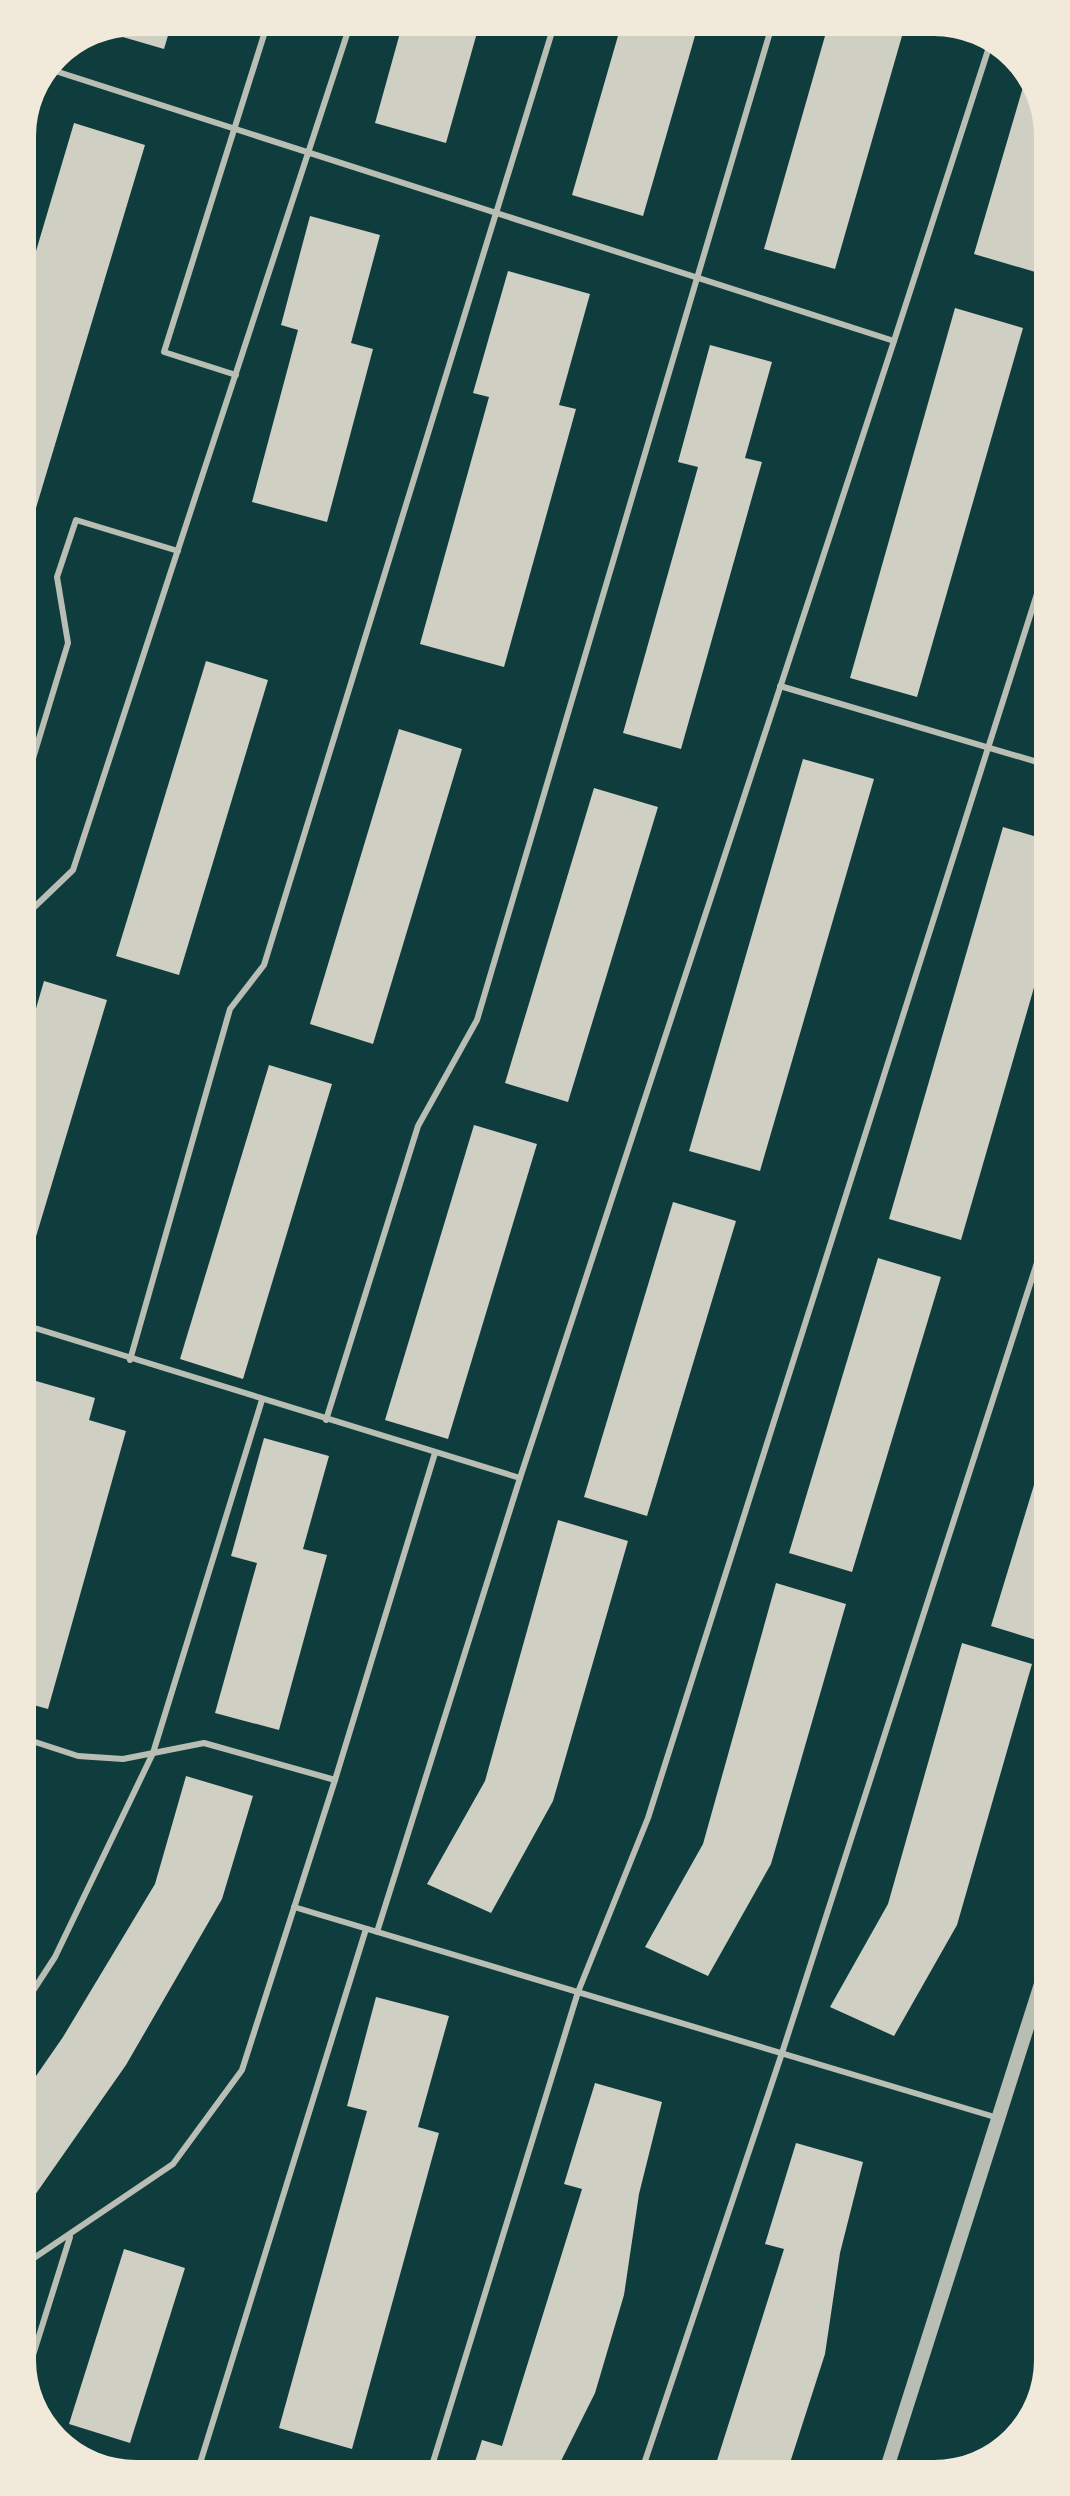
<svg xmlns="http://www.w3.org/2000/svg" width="1070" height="2496" font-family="'Nunito Sans',sans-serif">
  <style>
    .building { fill: #cfcfc3 }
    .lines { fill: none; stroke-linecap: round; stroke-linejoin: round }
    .service { stroke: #b8beb3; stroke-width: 6 }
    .tertiary { stroke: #b8beb3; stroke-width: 14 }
  </style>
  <rect width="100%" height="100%" fill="#0f3d3e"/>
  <g class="building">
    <path d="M136 22H172L164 49 109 33Z"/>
    <path d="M403 22H480L446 143 375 123Z"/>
    <path d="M622 22H699L643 216 572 195Z"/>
    <path d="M829 22H906L835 269 764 249Z"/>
    <path d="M1026 77 1042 99V274L974 254Z"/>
    <path d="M74 123 145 145 36 508 23 505V295Z"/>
    <path d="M310 216 380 235 351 343 373 349 327 522 252 502 298 330 281 325Z"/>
    <path d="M508 271 590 294 559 405 576 409 504 667 420 644 489 397 473 393Z"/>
    <path d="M955 308 1023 328 917 697 850 678Z"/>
    <path d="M710 345 772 362 745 458 762 462 681 749 623 733 698 467 678 462Z"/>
    <path d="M206 661 268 680 179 975 116 956Z"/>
    <path d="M399 729 462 749 373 1044 310 1024Z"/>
    <path d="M803 759 874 779 760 1171 689 1151Z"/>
    <path d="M594 788 658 807 568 1102 505 1083Z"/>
    <path d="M1003 827 1044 839V953L961 1240 889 1219Z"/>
    <path d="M44 981 107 1000 26 1270 25 1046Z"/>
    <path d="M269 1065 332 1084 243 1379 180 1359Z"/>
    <path d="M474 1125 537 1144 448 1439 385 1420Z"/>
    <path d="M673 1202 736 1221 647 1516 584 1497Z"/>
    <path d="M878 1258 941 1277 852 1572 789 1553Z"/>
    <path d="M36 1381 95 1398 89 1420 126 1431 48 1709 26 1703V1406L29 1407Z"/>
    <path d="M264 1438 329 1456 303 1549 327 1555 279 1730 215 1713 257 1563 231 1556Z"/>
    <path d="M1045 1449 1046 1643 991 1626Z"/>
    <path d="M558 1520 628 1541 553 1801 491 1913 427 1884 485 1781Z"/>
    <path d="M776 1583 846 1604 771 1864 708 1976 645 1947 703 1844Z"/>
    <path d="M962 1643 1032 1664 957 1925 894 2036 830 2007 888 1904Z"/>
    <path d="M186 1776 253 1796 222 1899 126 2065 28 2205 27 2089 63 2037 155 1884Z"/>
    <path d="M376 1997 449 2016 418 2127 439 2133 352 2449 279 2428 367 2111 347 2106Z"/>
    <path d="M595 2083 662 2102 639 2194 624 2295 595 2393 556 2471H472L482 2440 502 2446 582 2189 564 2184Z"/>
    <path d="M796 2143 863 2162 840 2253 825 2354 788 2469 714 2470 784 2249 765 2244Z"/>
    <path d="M124 2249 185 2268 130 2443 69 2424Z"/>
  </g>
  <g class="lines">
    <g class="service">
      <path d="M49 69 894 341 520 1478 377 1932"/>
      <path d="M22 151 48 71"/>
      <path d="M894 341 991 41"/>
      <path d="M236 375 164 352 268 22"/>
      <path d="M780 686 1044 764"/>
      <path d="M24 788 68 643 57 577 76 520 178 551"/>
      <path d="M24 917 73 870 351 22"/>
      <path d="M25 1325 520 1478"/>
      <path d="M130 1360 230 1009 264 965 555 22"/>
      <path d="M326 1420 418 1126 477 1020 773 22"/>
      <path d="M26 1739 78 1756 123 1759 204 1743 335 1780 242 2070 173 2164 28 2262"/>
      <path d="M335 1780 435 1453"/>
      <path d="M294 1907 998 2118"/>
      <path d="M27 2000 55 1957 153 1753 262 1400"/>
      <path d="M28 2371 70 2237"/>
      <path d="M642 2470 782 2053 1045 1238"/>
      <path d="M430 2472 578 1992 648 1818 1043 575"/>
      <path d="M197 2473 366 1929"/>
    </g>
    <path class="tertiary" d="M887 2468 1047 1965"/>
  </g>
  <path d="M0 0H1070V2496H0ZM136 36H934A100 100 0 0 1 1034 136V2360A100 100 0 0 1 934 2460H136A100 100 0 0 1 36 2360V136A100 100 0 0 1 136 36Z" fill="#f1e9da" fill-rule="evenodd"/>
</svg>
